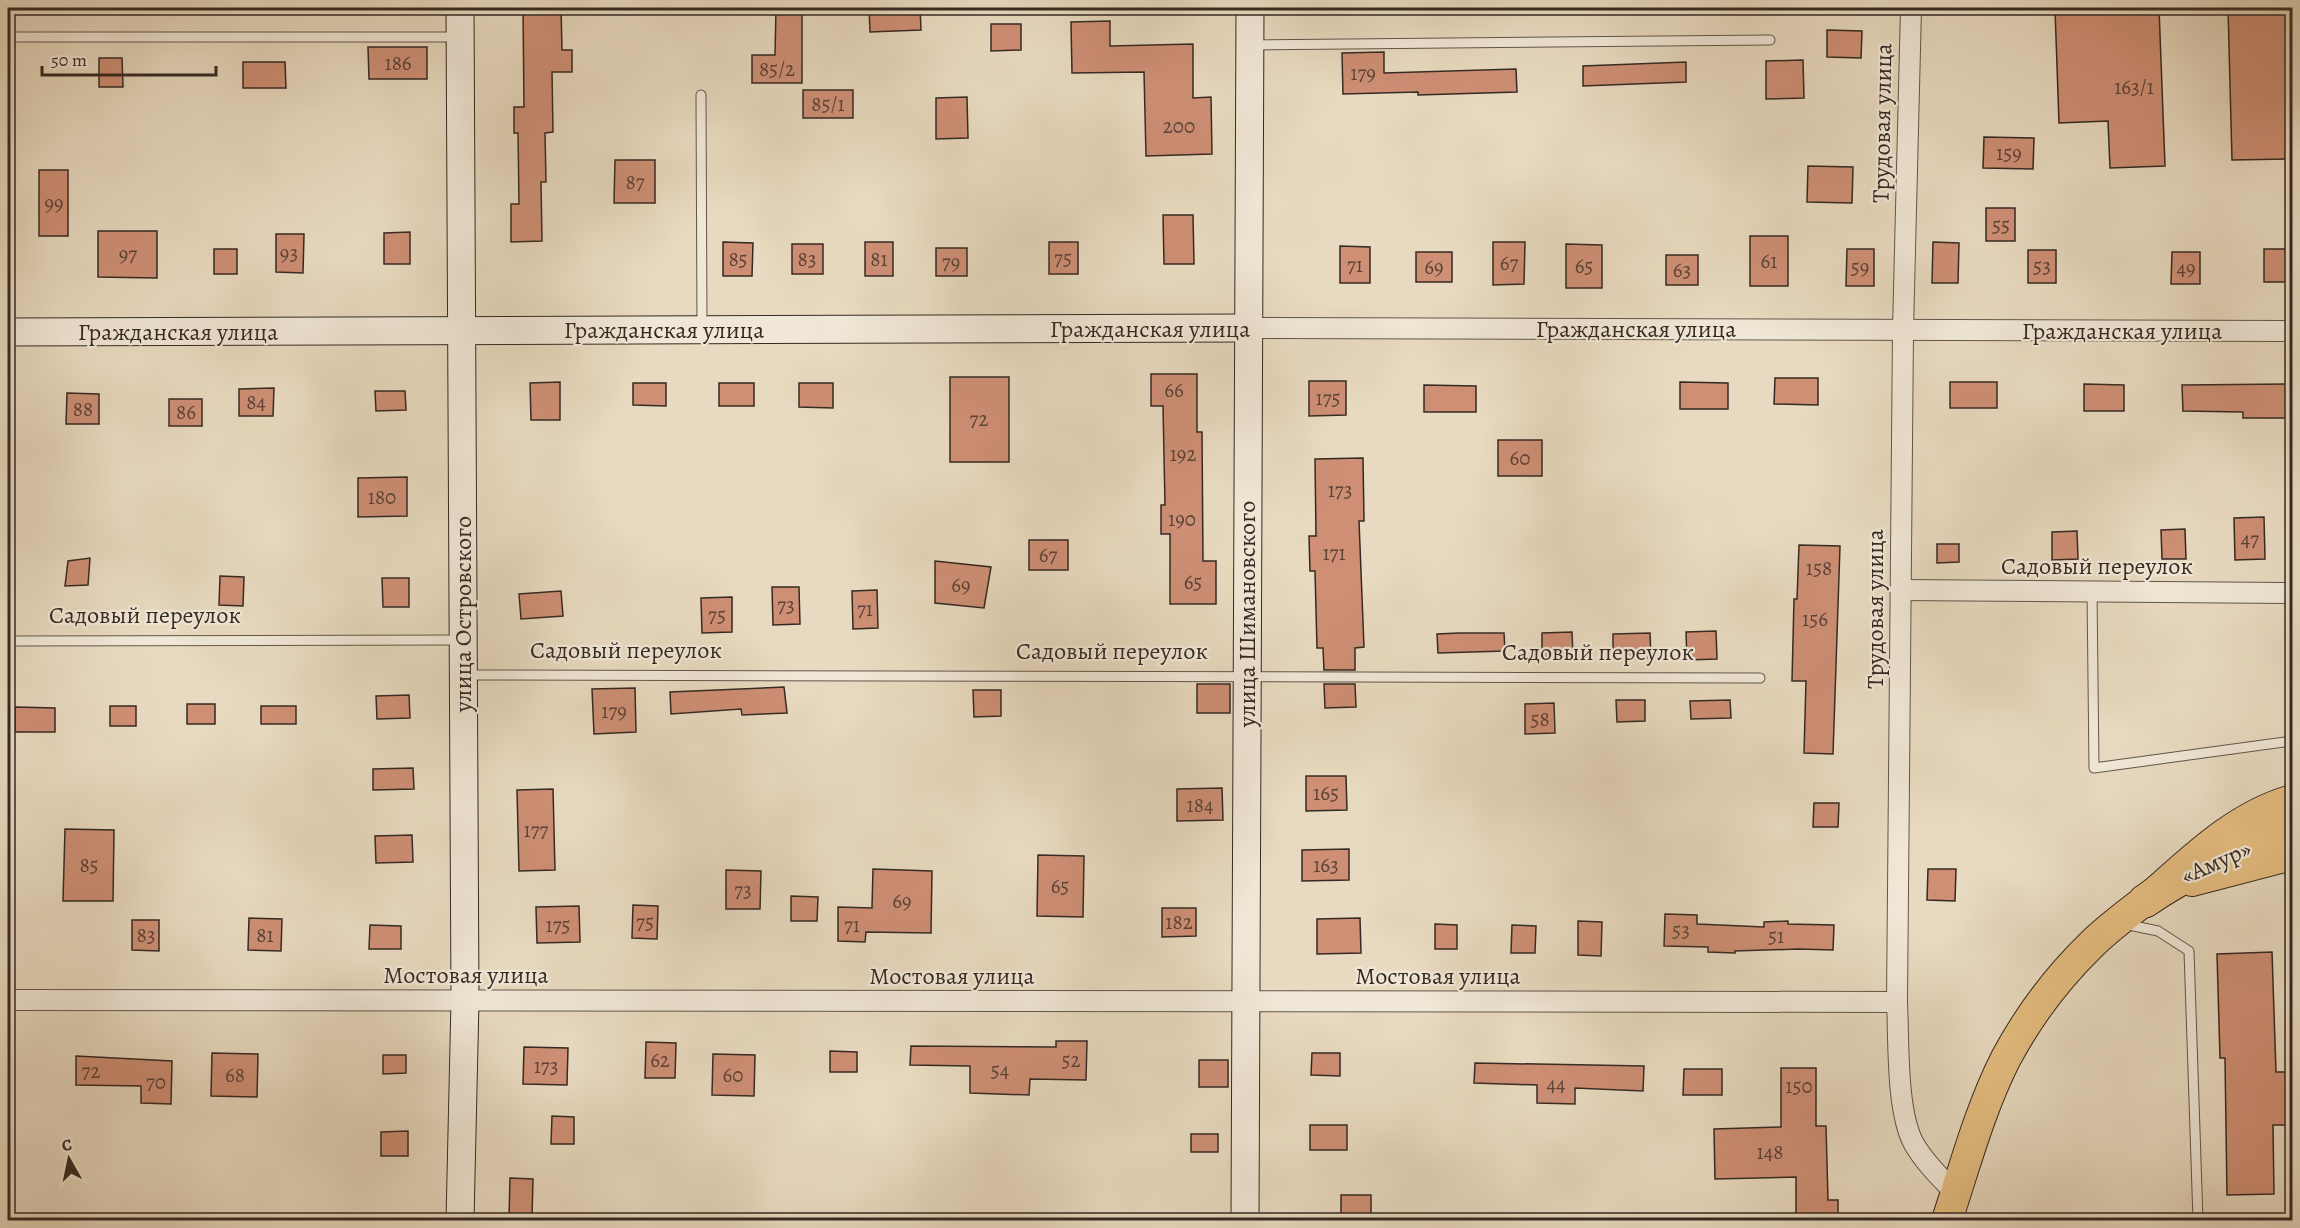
<svg xmlns="http://www.w3.org/2000/svg" width="2300" height="1228" font-family="Alegreya,serif">
  <style>
    .building { fill: #ce8f75; stroke: #352a23; stroke-width: 1.5 }
    .lines { fill: none; stroke-linecap: round; stroke-linejoin: round }
    .lane-casing { stroke: #62564a; stroke-width: 11 }
    .street-casing { stroke: #62564a; stroke-width: 22 }
    .secondary-casing { stroke: #352a23; stroke-width: 29 }
    .primary-casing { stroke: #352a23; stroke-width: 32 }
    .highway-casing { stroke: #352a23; stroke-width: 35 }
    .lane { stroke: #f0e7d6; stroke-width: 9 }
    .street { stroke: #f0e7d6; stroke-width: 20 }
    .secondary { stroke: #f0e7d6; stroke-width: 27 }
    .primary { stroke: #e4bd80; stroke-width: 30 }
    .highway { stroke: #e4bd80; stroke-width: 33 }
    .labels { text-anchor: middle; dominant-baseline: central; stroke-width: 4.5; stroke-linejoin: round; paint-order: stroke }
    .number-label { font-size: 21px; fill: #5b4338 }
    .street-label { font-size: 24px; fill: #352a23; stroke: #f0e7d6 }
  </style>
  <rect width="100%" height="100%" fill="#e8dac0"/>
  <filter id="stains"><feTurbulence type="fractalNoise" baseFrequency=".00333" numOctaves="4"/><feColorMatrix values="0 0 0 0 .2 0 0 0 0 .09 0 0 0 0 .02 0 0 0 .5 -.17"/></filter>
  <radialGradient id="worn" r=".72"><stop offset=".6" stop-color="#630" stop-opacity="0"/><stop offset="1" stop-color="#630" stop-opacity=".3"/></radialGradient>
  <g class="building">
    <path d="M523 8H561L562 50H572V72H552L553 132 545 133 546 182H541L542 241 511 242V204H519L518 133H514V107H524Z"/>
    <path d="M776 8H802V83H752V55H775Z"/>
    <path d="M869 8H920L921 30 870 32Z"/>
    <path d="M2107 8H2159L2165 166 2110 168 2108 121 2059 123 2055 9Z"/>
    <path d="M2228 8H2292V159L2232 160Z"/>
    <path d="M1110 21V46L1193 44V98L1211 97 1212 154 1146 156 1144 72 1072 73 1071 22Z"/>
    <path d="M991 24H1021V50L991 51Z"/>
    <path d="M1827 30 1862 31 1861 58 1827 57Z"/>
    <path d="M368 47H427V79H369Z"/>
    <path d="M1384 52V73L1516 69 1517 92 1418 95V92L1343 94 1342 53Z"/>
    <path d="M99 58H122L123 87H99Z"/>
    <path d="M1803 60 1804 98 1766 99V61Z"/>
    <path d="M243 62H285L286 88H243Z"/>
    <path d="M1686 62V82L1583 86V66Z"/>
    <rect x="803" y="90" width="50" height="28"/>
    <path d="M967 97 968 138 936 139V98Z"/>
    <path d="M1984 137 2034 138 2033 169 1983 168Z"/>
    <path d="M615 160H655V203H614Z"/>
    <path d="M1808 166 1853 167 1852 203 1807 202Z"/>
    <rect x="39" y="170" width="29" height="66"/>
    <rect x="1986" y="208" width="29" height="33"/>
    <path d="M1163 215H1193L1194 264H1164Z"/>
    <path d="M98 231H157V278L98 277Z"/>
    <path d="M410 232V264H384V233Z"/>
    <path d="M276 234H304L303 273 276 272Z"/>
    <rect x="1750" y="236" width="38" height="50"/>
    <path d="M723 242 753 243 752 276H723Z"/>
    <rect x="865" y="242" width="28" height="34"/>
    <rect x="1049" y="242" width="29" height="32"/>
    <path d="M1493 242H1525L1524 284 1493 285Z"/>
    <path d="M1933 242 1959 243 1958 283H1932Z"/>
    <rect x="792" y="244" width="31" height="30"/>
    <path d="M1566 244 1602 245V288H1566Z"/>
    <path d="M1340 246 1370 247V283H1340Z"/>
    <rect x="936" y="248" width="31" height="28"/>
    <rect x="214" y="249" width="23" height="25"/>
    <path d="M1847 249H1874V286H1846Z"/>
    <rect x="2264" y="249" width="28" height="33"/>
    <rect x="2028" y="250" width="28" height="33"/>
    <rect x="1416" y="252" width="36" height="30"/>
    <path d="M2172 252H2200V284H2171Z"/>
    <rect x="1666" y="255" width="32" height="30"/>
    <path d="M1151 374H1197V432H1202L1203 561H1216V604H1170V534H1161V505H1165L1163 406H1151Z"/>
    <rect x="950" y="377" width="59" height="85"/>
    <path d="M1775 378H1818V405L1774 404Z"/>
    <path d="M1309 381H1346V415L1309 416Z"/>
    <path d="M560 382V420H531L530 383Z"/>
    <path d="M1680 382 1728 383V409H1680Z"/>
    <rect x="1950" y="382" width="47" height="26"/>
    <path d="M633 383H666V406L633 405Z"/>
    <rect x="719" y="383" width="35" height="23"/>
    <path d="M799 383H833V408L799 407Z"/>
    <path d="M2084 384 2124 385V411H2084Z"/>
    <path d="M2292 384V418H2243V412L2183 411 2182 385Z"/>
    <path d="M1424 385 1476 386V412H1424Z"/>
    <path d="M274 388 273 416H239V389Z"/>
    <path d="M375 391H405L406 410 376 411Z"/>
    <path d="M67 393 99 394V424H66Z"/>
    <rect x="169" y="399" width="33" height="27"/>
    <rect x="1498" y="440" width="44" height="36"/>
    <path d="M1363 458 1364 521H1359L1364 647 1355 648V670H1324L1323 648H1317L1315 571H1310L1309 536H1316L1315 459Z"/>
    <path d="M407 477V516L358 517V478Z"/>
    <path d="M2264 517 2265 559 2235 560 2234 518Z"/>
    <path d="M2185 529 2186 559H2162L2161 530Z"/>
    <path d="M2077 531 2078 559 2052 560V532Z"/>
    <rect x="1029" y="540" width="39" height="30"/>
    <path d="M1937 544H1959V562L1937 563Z"/>
    <path d="M1799 545 1840 546 1833 754 1804 753 1806 681H1792L1794 599H1797Z"/>
    <path d="M90 558 88 585 65 586 68 561Z"/>
    <path d="M935 561 991 567 984 608 935 603Z"/>
    <path d="M220 576 244 577 243 606 219 605Z"/>
    <path d="M382 578H409V607H383Z"/>
    <path d="M772 587H799L800 624 773 625Z"/>
    <path d="M877 590 878 628 853 629 852 591Z"/>
    <path d="M561 591 563 616 521 619 519 594Z"/>
    <path d="M732 597V632L702 633 701 598Z"/>
    <path d="M1716 631 1717 659 1687 660 1686 632Z"/>
    <path d="M1572 632 1573 656 1542 657V633Z"/>
    <path d="M1459 633H1504L1505 651 1438 653 1437 634Z"/>
    <path d="M1650 633 1651 658 1613 659V634Z"/>
    <rect x="1197" y="684" width="33" height="29"/>
    <path d="M1324 684H1355L1356 707 1325 708Z"/>
    <path d="M784 687 787 713 742 715 741 709 671 714 670 692Z"/>
    <path d="M635 688 636 732 594 734 592 689Z"/>
    <path d="M973 690H1001V716L974 717Z"/>
    <path d="M409 695 410 718 377 719 376 696Z"/>
    <path d="M1616 700H1645V721L1617 722Z"/>
    <path d="M1730 700 1731 718 1691 719 1690 701Z"/>
    <path d="M1554 703 1555 733 1525 734V704Z"/>
    <rect x="187" y="704" width="28" height="20"/>
    <rect x="110" y="706" width="26" height="20"/>
    <rect x="261" y="706" width="35" height="18"/>
    <path d="M15 707 55 708V732H15Z"/>
    <path d="M413 768 414 789 373 790V769Z"/>
    <path d="M1306 776H1346L1347 810 1306 811Z"/>
    <path d="M1222 788 1223 820 1177 821V789Z"/>
    <path d="M553 789 555 870 519 871 517 790Z"/>
    <path d="M1814 803H1839L1838 827H1813Z"/>
    <path d="M65 829 114 830 113 901H63Z"/>
    <path d="M412 835 413 862 376 863 375 836Z"/>
    <path d="M1349 849V880L1302 881V850Z"/>
    <path d="M1038 855 1084 856 1083 917 1037 916Z"/>
    <path d="M873 869 932 871 931 933 866 932 865 942 838 941V907L872 908Z"/>
    <path d="M1928 869H1956L1955 901 1927 900Z"/>
    <path d="M726 870 761 871 760 909H726Z"/>
    <path d="M791 896 818 897 817 921H791Z"/>
    <path d="M633 905 658 906 657 939 632 938Z"/>
    <path d="M579 906 580 942 537 943 536 907Z"/>
    <path d="M1162 908H1196V936L1162 937Z"/>
    <path d="M1665 914 1697 915V924L1764 927V922L1788 921V924L1834 925 1833 950 1798 949 1735 951V953L1708 952V947L1664 946Z"/>
    <path d="M249 918 282 919 281 951 248 950Z"/>
    <path d="M1360 918 1361 953 1317 954V919Z"/>
    <path d="M132 920H159V951L132 950Z"/>
    <path d="M1578 921 1602 922 1601 956 1578 955Z"/>
    <path d="M1435 924 1457 925V949H1435Z"/>
    <path d="M370 925 401 926V949H369Z"/>
    <path d="M1512 925 1536 926 1535 953H1511Z"/>
    <path d="M2272 952 2276 1072H2292V1125H2273L2274 1194 2227 1195 2225 1058H2220L2217 954Z"/>
    <path d="M1056 1041H1087L1086 1080 1030 1079 1029 1095 970 1093V1066L910 1065 911 1046 1056 1047Z"/>
    <path d="M646 1042 676 1043 675 1078H645Z"/>
    <path d="M524 1047 568 1048 567 1085 523 1084Z"/>
    <path d="M830 1051 857 1052V1072H830Z"/>
    <path d="M212 1053 258 1054 257 1097 211 1096Z"/>
    <path d="M1312 1053H1340V1076L1311 1075Z"/>
    <path d="M713 1054 755 1055 754 1096 712 1095Z"/>
    <path d="M383 1055H406V1073L383 1074Z"/>
    <path d="M76 1056 172 1061 171 1104 141 1103V1086L76 1085Z"/>
    <rect x="1199" y="1060" width="29" height="27"/>
    <path d="M1475 1063 1644 1066 1643 1091 1575 1088V1104L1537 1103V1085L1474 1083Z"/>
    <path d="M1781 1068H1816V1126H1826L1828 1200H1838V1221H1796V1177L1715 1179 1714 1129 1781 1127Z"/>
    <path d="M1684 1069H1722V1095H1683Z"/>
    <path d="M552 1116 574 1117V1144H551Z"/>
    <rect x="1310" y="1125" width="37" height="25"/>
    <path d="M408 1131V1156H381V1132Z"/>
    <rect x="1191" y="1134" width="27" height="18"/>
    <path d="M510 1178 533 1179 532 1218 509 1217Z"/>
    <rect x="1341" y="1195" width="30" height="25"/>
  </g>
  <g class="lines">
    <defs>
      <g id="lane">
        <path d="M8 37H457"/>
        <path d="M1252 45 1770 40"/>
        <path d="M701 95 702 328"/>
        <path d="M2092 591 2094 768 2292 741"/>
        <path d="M8 641 460 640"/>
        <path d="M465 675 1760 678"/>
        <path d="M2124 924 2158 931 2189 951 2198 1220"/>
      </g>
      <g id="street">
        <path d="M1911 8 1903 330 1897 1002C1899 1041 1896 1111 1914 1144 1925 1163 1941 1178 1956 1194"/>
        <path d="M1248 328 2292 331"/>
        <path d="M1900 590 2292 593"/>
        <path d="M8 1000 1897 1002"/>
      </g>
      <g id="secondary">
        <path d="M460 8 465 1001 460 1220"/>
        <path d="M8 332 1248 328"/>
        <path d="M1245 1220 1250 8"/>
      </g>
      <g id="primary">
        <path d="M2192 881 2292 855"/>
        <path d="M1947 1220C1965 1166 1980 1109 2006 1058 2028 1017 2057 978 2091 945 2112 924 2138 907 2161 887 2200 852 2240 815 2292 800"/>
      </g>
      <path id="highway" d="M2145 901C2191 869 2239 848 2292 833"/>
    </defs>
    <use href="#lane" class="lane-casing"/>
    <use href="#street" class="street-casing"/>
    <use href="#secondary" class="secondary-casing"/>
    <use href="#primary" class="primary-casing"/>
    <use href="#highway" class="highway-casing"/>
    <use href="#lane" class="lane"/>
    <use href="#street" class="street"/>
    <use href="#secondary" class="secondary"/>
    <use href="#primary" class="primary"/>
    <use href="#highway" class="highway"/>
  </g>
  <g class="labels">
    <g class="number-label">
      <text x="398" y="63">186</text>
      <text x="777" y="69">85/2</text>
      <text x="1363" y="73">179</text>
      <text x="2134" y="87">163/1</text>
      <text x="828" y="104">85/1</text>
      <text x="1179" y="126">200</text>
      <text x="2009" y="153">159</text>
      <text x="635" y="182">87</text>
      <text x="54" y="203">99</text>
      <text x="2001" y="225">55</text>
      <text x="289" y="253">93</text>
      <text x="128" y="254">97</text>
      <text x="1063" y="258">75</text>
      <text x="738" y="259">85</text>
      <text x="807" y="259">83</text>
      <text x="879" y="259">81</text>
      <text x="1769" y="261">61</text>
      <text x="951" y="262">79</text>
      <text x="1509" y="263">67</text>
      <text x="1355" y="265">71</text>
      <text x="1584" y="266">65</text>
      <text x="2042" y="266">53</text>
      <text x="1434" y="267">69</text>
      <text x="1860" y="267">59</text>
      <text x="2186" y="268">49</text>
      <text x="1682" y="270">63</text>
      <text x="1174" y="390">66</text>
      <text x="1328" y="398">175</text>
      <text x="256" y="402">84</text>
      <text x="83" y="409">88</text>
      <text x="186" y="412">86</text>
      <text x="979" y="419">72</text>
      <text x="1183" y="454">192</text>
      <text x="1520" y="458">60</text>
      <text x="1340" y="490">173</text>
      <text x="382" y="497">180</text>
      <text x="1182" y="519">190</text>
      <text x="2250" y="539">47</text>
      <text x="1334" y="553">171</text>
      <text x="1048" y="555">67</text>
      <text x="1819" y="568">158</text>
      <text x="1193" y="582">65</text>
      <text x="961" y="585">69</text>
      <text x="786" y="605">73</text>
      <text x="865" y="609">71</text>
      <text x="717" y="615">75</text>
      <text x="1815" y="619">156</text>
      <text x="614" y="711">179</text>
      <text x="1540" y="719">58</text>
      <text x="1326" y="793">165</text>
      <text x="1200" y="805">184</text>
      <text x="536" y="830">177</text>
      <text x="89" y="865">85</text>
      <text x="1326" y="865">163</text>
      <text x="1060" y="886">65</text>
      <text x="743" y="890">73</text>
      <text x="902" y="901">69</text>
      <text x="645" y="922">75</text>
      <text x="1179" y="922">182</text>
      <text x="558" y="925">175</text>
      <text x="852" y="925">71</text>
      <text x="1681" y="930">53</text>
      <text x="146" y="935">83</text>
      <text x="265" y="935">81</text>
      <text x="1776" y="936">51</text>
      <text x="660" y="1060">62</text>
      <text x="1071" y="1060">52</text>
      <text x="546" y="1066">173</text>
      <text x="1000" y="1070">54</text>
      <text x="91" y="1071">72</text>
      <text x="235" y="1075">68</text>
      <text x="733" y="1075">60</text>
      <text x="156" y="1082">70</text>
      <text x="1556" y="1084">44</text>
      <text x="1799" y="1086">150</text>
      <text x="1770" y="1152">148</text>
    </g>
    <g class="street-label">
      <text transform="translate(1882 123) rotate(-89)">Трудовая улица</text>
      <text x="1150" y="329">Гражданская улица</text>
      <text x="1636" y="329">Гражданская улица</text>
      <text x="664" y="330">Гражданская улица</text>
      <text x="2122" y="331">Гражданская улица</text>
      <text x="178" y="332">Гражданская улица</text>
      <text x="2097" y="566">Садовый переулок</text>
      <text transform="translate(1875 609) rotate(-90)">Трудовая улица</text>
      <text transform="translate(463 614) rotate(-90)">улица Островского</text>
      <text transform="translate(1247 614) rotate(-90)">улица Шимановского</text>
      <text x="145" y="615">Садовый переулок</text>
      <text x="626" y="650">Садовый переулок</text>
      <text x="1112" y="651">Садовый переулок</text>
      <text x="1598" y="652">Садовый переулок</text>
      <text transform="translate(2216 862) rotate(-24)">«Амур»</text>
      <text x="466" y="975">Мостовая улица</text>
      <text x="952" y="976">Мостовая улица</text>
      <text x="1438" y="976">Мостовая улица</text>
    </g>
  </g>
  <rect width="2300" height="1228" fill="none" stroke="#e8dac0" stroke-width="30"/>
  <rect x="9" y="9" width="2282" height="1210" fill="none" stroke="#352a23" stroke-width="3"/>
  <rect x="15" y="15" width="2270" height="1198" fill="none" stroke="#352a23" stroke-width="1.5"/>
  <g transform="translate(69 1159) rotate(351)" stroke="#f0e7d6" stroke-width="4.5" paint-order="stroke">
  <path d="M0-4.5L10 22L0 15L-10 22Z" fill="#352a23"/>
  <text y="-9" font-size="16" font-weight="bold" text-anchor="middle" fill="#352a23">С</text>
  </g>
  <path d="M42 66v9h174v-9" fill="none" stroke="#352a23" stroke-width="3"/>
  <text x="51" y="66" font-size="18" fill="#352a23" stroke="#f0e7d6" stroke-width="4.5" paint-order="stroke">50 m</text>
  <rect width="100%" height="100%" filter="url(#stains)"/>
  <rect width="100%" height="100%" fill="url(#worn)"/>
</svg>
